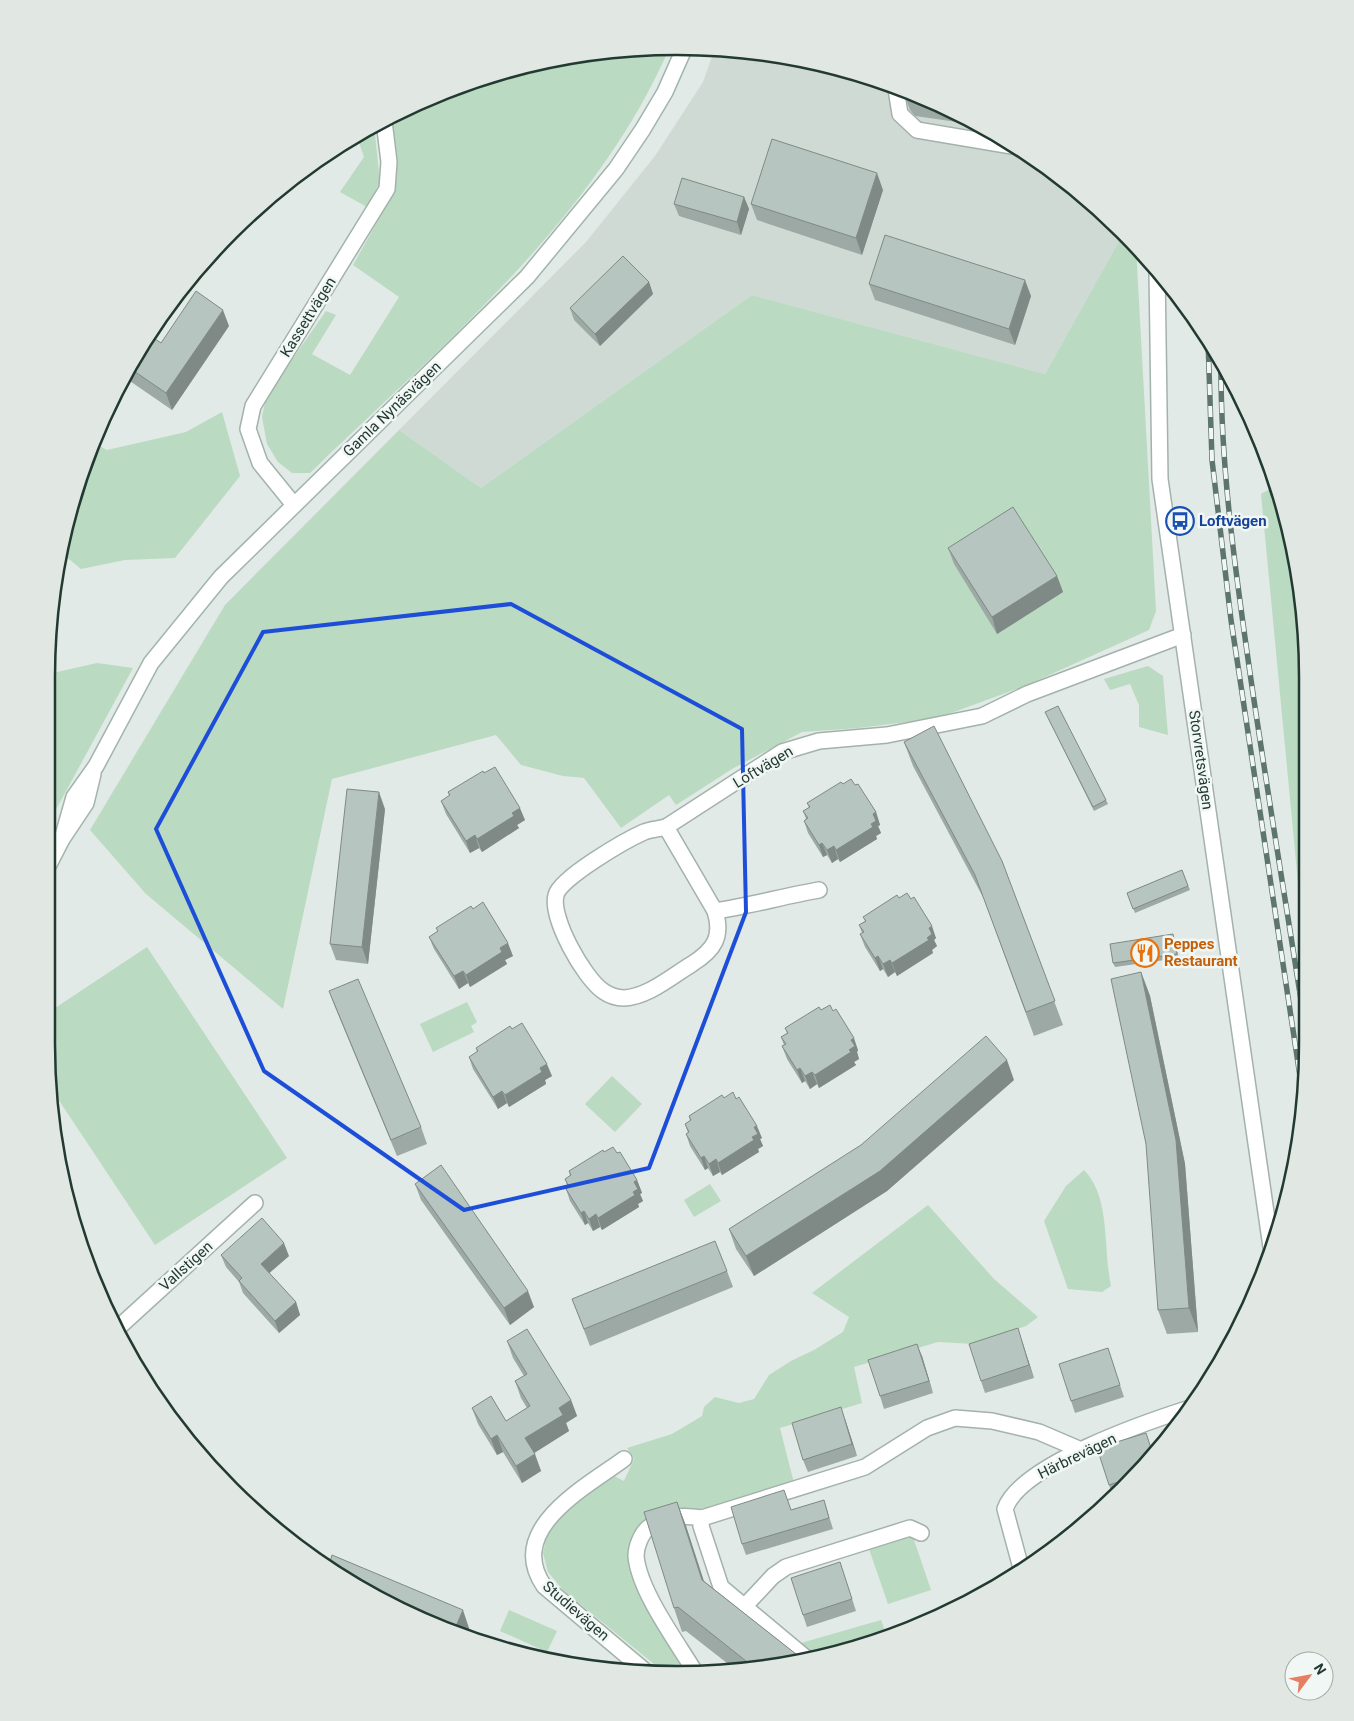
<svg xmlns="http://www.w3.org/2000/svg" width="1354" height="1721" font-family="Roboto,sans-serif">
  <style>
    .built { fill: #cfdad5 }
    .green { fill: #bbdac2 }
    .lines { fill: none; stroke-linecap: round; stroke-linejoin: round }
    .street-casing { stroke: #a4b2ac; stroke-width: 18 }
    .secondary-casing { stroke: #a1b5ad; stroke-width: 18 }
    .street { stroke: #fff; stroke-width: 15 }
    .secondary { stroke: #fff; stroke-width: 15 }
    .rail-casing { stroke: #5d756e; stroke-width: 5.5 }
    .rail { stroke: #f1f7f4; stroke-width: 4; stroke-dasharray: 11; stroke-linecap: butt }
    .wall { fill: #9da9a4 }
    .shaded-wall { fill: #7f8a86 }
    .building { fill: #b6c5bf; stroke: #7f8a86 }
    .marked { fill: none; stroke: #1d4ed8; stroke-width: 4; stroke-linejoin: round }
    .labels { text-anchor: middle; dominant-baseline: central; stroke-width: 5; stroke-linejoin: round; paint-order: stroke }
    .street-label { font-size: 15px; fill: #233a32; stroke: #f1f7f4 }
    .transit-label { font-size: 15px; font-weight: bold; fill: #164399; stroke: #f1f7f4; text-anchor: start }
    .food-label { font-size: 15px; font-weight: bold; fill: #c56008; stroke: #f1f7f4; text-anchor: start }
    .rim { fill: none; stroke: #233a32; stroke-width: 2.5 }
  </style>
  <rect width="100%" height="100%" fill="#e1eae6"/>
  <path class="built" d="M715 48 840 68 956 111 1061 176 1123 234 1045 374 752 295 481 488 399 430 586 242 655 156 703 82Z"/>
  <g class="green">
    <path d="M669 49C594 220 442 345 310 473H292L278 462 267 444 262 417 266 397 326 311 336 315 312 354 350 375 399 297 353 265 394 192 395 161 390 118 474 80 594 52Z"/>
    <path d="M374 125 380 182 367 207 340 192 364 157 356 134Z"/>
    <path d="M1123 234 1136 247 1156 611 1149 630 1025 686 954 712 931 719 859 728 802 732 732 769 676 805 669 795 621 828 584 778 563 776 521 765 496 735 332 779 283 1009 146 894 90 830 225 605 399 430 481 488 752 295 1045 374Z"/>
    <path d="M222 412 240 476 175 558 125 560 81 569 64 555 80 474 94 443 107 450 186 432Z"/>
    <path d="M1277 485 1306 635 1308 988 1261 494Z"/>
    <path d="M97 663 133 668 47 826V665L57 672Z"/>
    <path d="M1148 666 1163 676 1168 735 1139 727V705L1130 684 1110 690 1104 679Z"/>
    <path d="M147 947 287 1158 155 1245 52 1090 46 1044V1014Z"/>
    <path d="M467 1002 477 1022 471 1026 474 1032 433 1052 420 1024Z"/>
    <path d="M612 1076 642 1104 615 1132 585 1104Z"/>
    <path d="M1084 1170C1111 1197 1103 1250 1111 1286L1102 1292 1068 1289 1044 1221 1066 1186Z"/>
    <path d="M710 1184 721 1201 694 1217 684 1200Z"/>
    <path d="M928 1205 994 1279 1038 1317 1026 1326 974 1344 938 1342 854 1367 862 1403 780 1428 794 1483C763 1492 730 1504 699 1509 683 1511 664 1508 650 1516 632 1525 627 1551 631 1570 637 1600 670 1645 685 1674L665 1673 564 1591 548 1572 543 1553 547 1534 567 1509 612 1475 624 1481 634 1459 627 1448 672 1434 702 1416 704 1407 715 1397 739 1403 754 1399 769 1375 791 1361 814 1350 843 1332 849 1317 812 1293Z"/>
    <path d="M912 1534 931 1590 888 1604 869 1549Z"/>
    <path d="M509 1610 557 1631 547 1652 500 1631Z"/>
    <path d="M881 1620 886 1634 841 1653 818 1656 801 1643Z"/>
  </g>
  <g class="lines">
    <defs>
      <g id="street">
        <path d="M896 89 900 114 917 130 1012 146"/>
        <path d="M1157 270 1160 479 1271 1247"/>
        <path d="M294 505 260 463 248 429 253 406 387 189 389 162 384 121"/>
        <path d="M666 827C659 829 651 829 644 832 626 840 560 878 556 895 550 918 584 978 603 991 610 996 617 998 624 998 648 997 672 976 692 964 714 950 723 937 715 911"/>
        <path d="M819 890C784 896 750 906 715 911L666 827 782 752 819 741 887 735 982 716 1027 694 1183 635"/>
        <path d="M118 1328 255 1203"/>
        <path d="M624 1459C586 1487 505 1529 544 1586L645 1671"/>
        <path d="M1021 1568 1005 1509C1020 1465 1146 1422 1190 1408"/>
        <path d="M744 1607 773 1576 786 1567 910 1528 921 1533"/>
        <path d="M806 1658 721 1587 701 1526 702 1518 865 1467 927 1428 955 1418 992 1421 1039 1432 1081 1450"/>
        <path d="M695 1672C677 1642 639 1591 636 1556 636 1547 641 1534 648 1528 663 1515 683 1515 702 1518"/>
      </g>
      <g id="secondary">
        <path d="M62 839 74 797 96 766 151 663 221 577 527 277 616 169 643 129 665 92 684 49"/>
        <path d="M47 868 62 839 86 803 93 774"/>
      </g>
    </defs>
    <use href="#street" class="street-casing"/>
    <use href="#secondary" class="secondary-casing"/>
    <use href="#street" class="street"/>
    <use href="#secondary" class="secondary"/>
    <defs>
      <g id="rail">
        <path d="M1208 340 1212 460 1231 620 1303 1096"/>
        <path d="M1221 358C1220 464 1235 568 1250 673 1268 797 1289 921 1308 1045"/>
      </g>
    </defs>
    <use href="#rail" class="rail-casing"/>
    <use href="#rail" class="rail"/>
  </g>
  <g class="wall">
    <path d="M793 60 840 68 856 74 794 64Z"/>
    <path d="M904 92 956 111 978 125 915 116 910 110 904 94Z"/>
    <path d="M883 190 862 255 757 220 751 204Z"/>
    <path d="M744 197 749 209 741 235 679 216 674 204Z"/>
    <path d="M649 282 653 294 600 346 574 320 570 308Z"/>
    <path d="M869 284 1031 296 1015 345 875 300Z"/>
    <path d="M229 326 172 410 124 377 131 362 161 343Z"/>
    <path d="M948 548 1057 576 1063 592 997 634 954 564Z"/>
    <path d="M1045 712 1106 800 1108 804 1094 811Z"/>
    <path d="M904 742 1002 861 1063 1025 1034 1036 984 899 913 766Z"/>
    <path d="M484 773 525 820 517 825 519 828 482 852 479 848 470 853 446 814 441 801 449 796 448 792Z"/>
    <path d="M843 784 855 785 876 812 880 825 878 826 881 833 876 836 877 839 840 862 838 859 832 863 827 855 823 857 808 833 804 821 806 819 803 811 809 808 807 803Z"/>
    <path d="M385 809 368 964 336 960 330 944Z"/>
    <path d="M1182 870 1190 890 1135 913 1127 893Z"/>
    <path d="M899 898 936 938 934 940 937 946 932 950 933 953 897 976 895 972 888 977 883 969 880 971 865 947 860 934 862 933 859 925 865 921 863 917Z"/>
    <path d="M473 909 513 956 505 960 507 964 470 987 468 983 459 989 434 949 429 937 438 931 436 928Z"/>
    <path d="M1174 938 1179 958 1115 967 1113 963Z"/>
    <path d="M1141 972 1150 996 1185 1164 1198 1332 1167 1334 1158 1310Z"/>
    <path d="M329 991 421 1127 427 1144 397 1156 335 1007Z"/>
    <path d="M821 1010 858 1050 857 1052 859 1059 854 1062 856 1065 819 1088 817 1084 810 1089 805 1081 802 1083 787 1059 782 1046 784 1045 781 1037 787 1033 785 1028Z"/>
    <path d="M512 1029 552 1076 545 1080 546 1084 509 1107 507 1103 498 1109 473 1069 469 1057 477 1052 476 1048Z"/>
    <path d="M1014 1080 887 1191 754 1276 736 1249 729 1229Z"/>
    <path d="M724 1098 762 1138 760 1139 763 1146 758 1149 759 1152 722 1175 720 1172 713 1176 708 1168 705 1170 690 1146 686 1134 688 1133 685 1124 690 1121 689 1116Z"/>
    <path d="M604 1152 617 1153 637 1180 642 1193 640 1194 643 1201 638 1204 639 1207 602 1230 600 1227 593 1231 588 1223 585 1225 570 1201 566 1189 568 1188 565 1179 570 1176 569 1171Z"/>
    <path d="M415 1184 534 1307 510 1325 421 1200Z"/>
    <path d="M221 1255 289 1256 269 1273 296 1302 300 1315 279 1333 243 1293 239 1282 226 1267Z"/>
    <path d="M727 1271 733 1287 590 1346 572 1299Z"/>
    <path d="M507 1341 571 1400 577 1416 566 1423 569 1431 534 1453 541 1471 522 1483 503 1452 497 1455 478 1424 472 1408 506 1421 527 1408 521 1398 515 1381 524 1376 513 1358Z"/>
    <path d="M1022 1341 1034 1378 985 1393 981 1381Z"/>
    <path d="M922 1356 933 1393 884 1409 880 1396Z"/>
    <path d="M1112 1361 1124 1397 1075 1413 1071 1401Z"/>
    <path d="M845 1419 857 1456 808 1472 803 1460Z"/>
    <path d="M1153 1453 1123 1490 1113 1497 1109 1485Z"/>
    <path d="M824 1500 833 1529 746 1555 742 1544 791 1510Z"/>
    <path d="M677 1502 686 1526 704 1581 801 1658 732 1667 686 1631 682 1632 674 1608Z"/>
    <path d="M840 1562 856 1611 807 1627 803 1615Z"/>
  </g>
  <g class="shaded-wall">
    <path d="M877 173 883 190 862 255 856 238Z"/>
    <path d="M744 197 749 209 741 235 737 222Z"/>
    <path d="M1025 280 1031 296 1015 345 1009 329Z"/>
    <path d="M649 282 653 294 600 346 595 334Z"/>
    <path d="M223 310 229 326 172 410 166 393Z"/>
    <path d="M1057 576 1063 592 997 634 992 617Z"/>
    <path d="M379 792 385 809 368 964 362 947Z"/>
    <path d="M520 808 525 820 517 825 519 828 482 852 477 839 512 813Z"/>
    <path d="M876 812 880 825 878 826 881 833 876 836 877 839 840 862 836 850 871 824 873 814Z"/>
    <path d="M475 835 479 848 470 853 466 841Z"/>
    <path d="M822 843 827 855 823 857 819 845Z"/>
    <path d="M834 846 838 859 832 863 827 850Z"/>
    <path d="M932 926 936 938 934 940 937 946 932 950 933 953 897 976 892 963 929 928Z"/>
    <path d="M508 943 513 956 505 960 507 964 470 987 466 975 500 948Z"/>
    <path d="M878 956 883 969 880 971 875 958Z"/>
    <path d="M890 960 895 972 888 977 883 964Z"/>
    <path d="M463 971 468 983 459 989 454 976Z"/>
    <path d="M1141 972 1150 996 1185 1164 1198 1332 1189 1308Z"/>
    <path d="M854 1038 858 1050 857 1052 859 1059 854 1062 856 1065 819 1088 815 1075 849 1050 851 1040Z"/>
    <path d="M1007 1060 1014 1080 887 1191 754 1276 746 1256Z"/>
    <path d="M547 1064 552 1076 545 1080 546 1084 509 1107 505 1095 540 1068Z"/>
    <path d="M800 1068 805 1081 802 1083 797 1070Z"/>
    <path d="M812 1072 817 1084 810 1089 805 1076Z"/>
    <path d="M502 1091 507 1103 498 1109 493 1097Z"/>
    <path d="M757 1126 762 1138 760 1139 763 1146 758 1149 759 1152 722 1175 718 1163 754 1127Z"/>
    <path d="M704 1156 708 1168 705 1170 701 1158Z"/>
    <path d="M716 1159 720 1172 713 1176 709 1164Z"/>
    <path d="M637 1180 642 1193 640 1194 643 1201 638 1204 639 1207 602 1230 598 1218 633 1192 634 1182Z"/>
    <path d="M584 1211 588 1223 585 1225 581 1213Z"/>
    <path d="M596 1214 600 1227 593 1231 589 1219Z"/>
    <path d="M284 1243 289 1256 266 1276 261 1264Z"/>
    <path d="M528 1291 534 1307 510 1325 504 1308Z"/>
    <path d="M296 1302 300 1315 279 1333 275 1321Z"/>
    <path d="M1018 1328 1022 1341 1034 1378 1029 1365Z"/>
    <path d="M917 1344 922 1356 933 1393 929 1381Z"/>
    <path d="M571 1400 577 1416 566 1423 569 1431 531 1455 525 1438 559 1408Z"/>
    <path d="M841 1407 845 1419 857 1456 852 1444Z"/>
    <path d="M497 1435 503 1452 497 1455 491 1439Z"/>
    <path d="M535 1454 541 1471 522 1483 516 1466Z"/>
    <path d="M677 1502 686 1526 711 1604 702 1580Z"/>
    <path d="M463 1610 471 1634V1636L457 1630 456 1626Z"/>
  </g>
  <g class="building">
    <path d="M904 92 934 103 909 99 904 94Z"/>
    <path d="M772 139 877 173 856 238 751 204Z"/>
    <path d="M682 178 744 197 737 222 674 204Z"/>
    <path d="M885 235 1025 280 1009 329 869 284Z"/>
    <path d="M623 256 649 282 595 334 570 308Z"/>
    <path d="M196 291 223 310 166 393 128 367 131 362 149 335 161 343Z"/>
    <path d="M1013 507 1057 576 992 617 948 548Z"/>
    <path d="M1058 706 1106 800 1093 807 1045 712Z"/>
    <path d="M934 726 1002 861 1055 1001 1026 1012 975 875 904 742Z"/>
    <path d="M495 767 520 808 512 813 514 816 477 839 475 835 466 841 441 801 450 795 448 792 483 771 484 773Z"/>
    <path d="M851 779 855 785 858 784 876 812 873 814 876 821 871 824 873 827 836 850 834 846 827 850 822 843 819 845 804 821 808 818 803 811 810 807 807 803 841 782 843 784Z"/>
    <path d="M347 789 379 792 362 947 330 944Z"/>
    <path d="M1182 870 1188 886 1133 909 1127 893Z"/>
    <path d="M907 893 911 899 914 897 932 926 929 928 932 934 927 938 929 940 892 963 890 960 883 964 878 956 875 958 860 934 864 932 859 925 866 921 863 917 897 895 899 898Z"/>
    <path d="M483 902 508 943 500 948 502 952 466 975 463 971 454 976 429 937 438 931 436 928 471 906 473 909Z"/>
    <path d="M1173 934 1177 954 1113 963 1110 944Z"/>
    <path d="M1141 972 1176 1140 1189 1308 1158 1310 1146 1144 1111 979Z"/>
    <path d="M358 979 421 1127 391 1140 329 991Z"/>
    <path d="M830 1005 833 1011 836 1009 854 1038 851 1040 855 1046 849 1050 851 1052 815 1075 812 1072 805 1076 800 1068 797 1070 782 1046 786 1044 781 1037 788 1033 785 1028 819 1007 821 1010Z"/>
    <path d="M522 1023 547 1064 540 1068 542 1072 505 1095 502 1091 493 1097 469 1057 478 1051 476 1048 510 1026 512 1029Z"/>
    <path d="M986 1036 1007 1060 880 1171 746 1256 729 1229 861 1145Z"/>
    <path d="M733 1092 736 1099 739 1097 757 1126 754 1127 758 1134 752 1137 754 1140 718 1163 716 1159 709 1164 704 1156 701 1158 686 1134 689 1132 685 1124 691 1120 689 1116 722 1095 724 1098Z"/>
    <path d="M613 1147 617 1153 620 1152 637 1180 634 1182 638 1189 633 1192 635 1195 598 1218 596 1214 589 1219 584 1211 581 1213 566 1189 569 1187 565 1179 571 1175 569 1171 603 1150 604 1152Z"/>
    <path d="M441 1165 528 1291 504 1308 415 1184Z"/>
    <path d="M262 1218 284 1243 261 1264 296 1302 275 1321 239 1281 242 1278 221 1255Z"/>
    <path d="M715 1241 727 1271 584 1329 572 1299Z"/>
    <path d="M1018 1328 1029 1365 981 1381 969 1344Z"/>
    <path d="M527 1329 571 1400 559 1408 563 1415 525 1438 535 1454 516 1466 497 1435 491 1439 472 1408 491 1396 506 1421 530 1406 515 1381 527 1374 507 1341Z"/>
    <path d="M917 1344 929 1381 880 1396 868 1360Z"/>
    <path d="M1108 1348 1120 1385 1071 1401 1059 1364Z"/>
    <path d="M841 1407 852 1444 803 1460 792 1423Z"/>
    <path d="M1146 1433 1153 1454 1133 1477 1109 1485 1097 1448Z"/>
    <path d="M784 1490 791 1510 824 1500 829 1518 742 1544 731 1507Z"/>
    <path d="M677 1502 702 1580 801 1658 751 1665 678 1607 674 1608 644 1512Z"/>
    <path d="M1063 1536 1052 1544 1051 1540Z"/>
    <path d="M332 1555 463 1610 456 1626 454 1625 453 1628 362 1590 329 1565Z"/>
    <path d="M840 1562 852 1599 803 1615 791 1578Z"/>
    <path d="M920 1619V1620L872 1640 871 1635Z"/>
  </g>
  <path class="marked" d="M511 604 742 729 746 912 649 1168 464 1210 264 1071 156 829 263 632Z"/>
  <defs>
    <symbol id="bus-ring" viewBox="-11 -11 22 22"><circle r="9.5" fill="#f1f7f4" stroke="#1a4fb4" stroke-width="1.5"/><path d="M-5-6H5V4H4V6H2V4H-2V6H-4V4H-5ZM-3.5-4V0h7V-4ZM-3.5 1.2v1.5H-2V1.2ZM2 1.2v1.5H3.5V1.2Z" fill="#1a4fb4"/></symbol>
    <symbol id="restaurant-ring" viewBox="-11 -11 22 22"><circle r="9.5" fill="#f1f7f4" stroke="#e8710a" stroke-width="1.5"/><path d="M-5-6h1v4h1v-4h1v4h1v-4h1v5L-1.5 .5V6h-2V.5L-5-1ZM5-6V6H3V1.5H1.5Q1.5-4 5-6Z" fill="#e8710a"/></symbol>
  </defs>
  <g fill-rule="evenodd">
    <use href="#bus-ring" x="1164" y="505" width="32" height="32"/>
    <use href="#restaurant-ring" x="1129" y="937" width="32" height="32"/>
  </g>
  <g class="labels">
    <g class="street-label">
      <text transform="translate(308 317) rotate(-58)">Kassettvägen</text>
      <text transform="translate(392 409) rotate(-44)">Gamla Nynäsvägen</text>
      <text transform="translate(1201 760) rotate(82)">Storvretsvägen</text>
      <text transform="translate(763 767) rotate(-31)">Loftvägen</text>
      <text transform="translate(186 1266) rotate(-42)">Vallstigen</text>
      <text transform="translate(1077 1456) rotate(-26)">Härbrevägen</text>
      <text transform="translate(576 1611) rotate(41)">Studievägen</text>
    </g>
    <g class="transit-label">
      <text x="1199" y="521">Loftvägen</text>
    </g>
    <g class="food-label">
      <text x="1164" y="944">Peppes<tspan x="1164" dy="17">Restaurant</tspan></text>
    </g>
  </g>
  <path d="M0 0H1354V1721H0ZM677 55H677A622 622 0 0 1 1299 677V1044A622 622 0 0 1 677 1666H677A622 622 0 0 1 55 1044V677A622 622 0 0 1 677 55Z" fill="#e1e8e4" fill-rule="evenodd"/>
  <path class="rim" d="M677 55H677A622 622 0 0 1 1299 677V1044A622 622 0 0 1 677 1666H677A622 622 0 0 1 55 1044V677A622 622 0 0 1 677 55Z"/>
  <g transform="translate(1309 1676) rotate(58)"><circle r="24" fill="#f1f7f4" stroke="#9faba6"/>
  <path d="M0-4L9 19L0 12L-9 19Z" fill="#e77d62"/>
  <text y="-8" font-size="14" font-weight="bold" text-anchor="middle" fill="#233a32">N</text>
  </g>
</svg>
